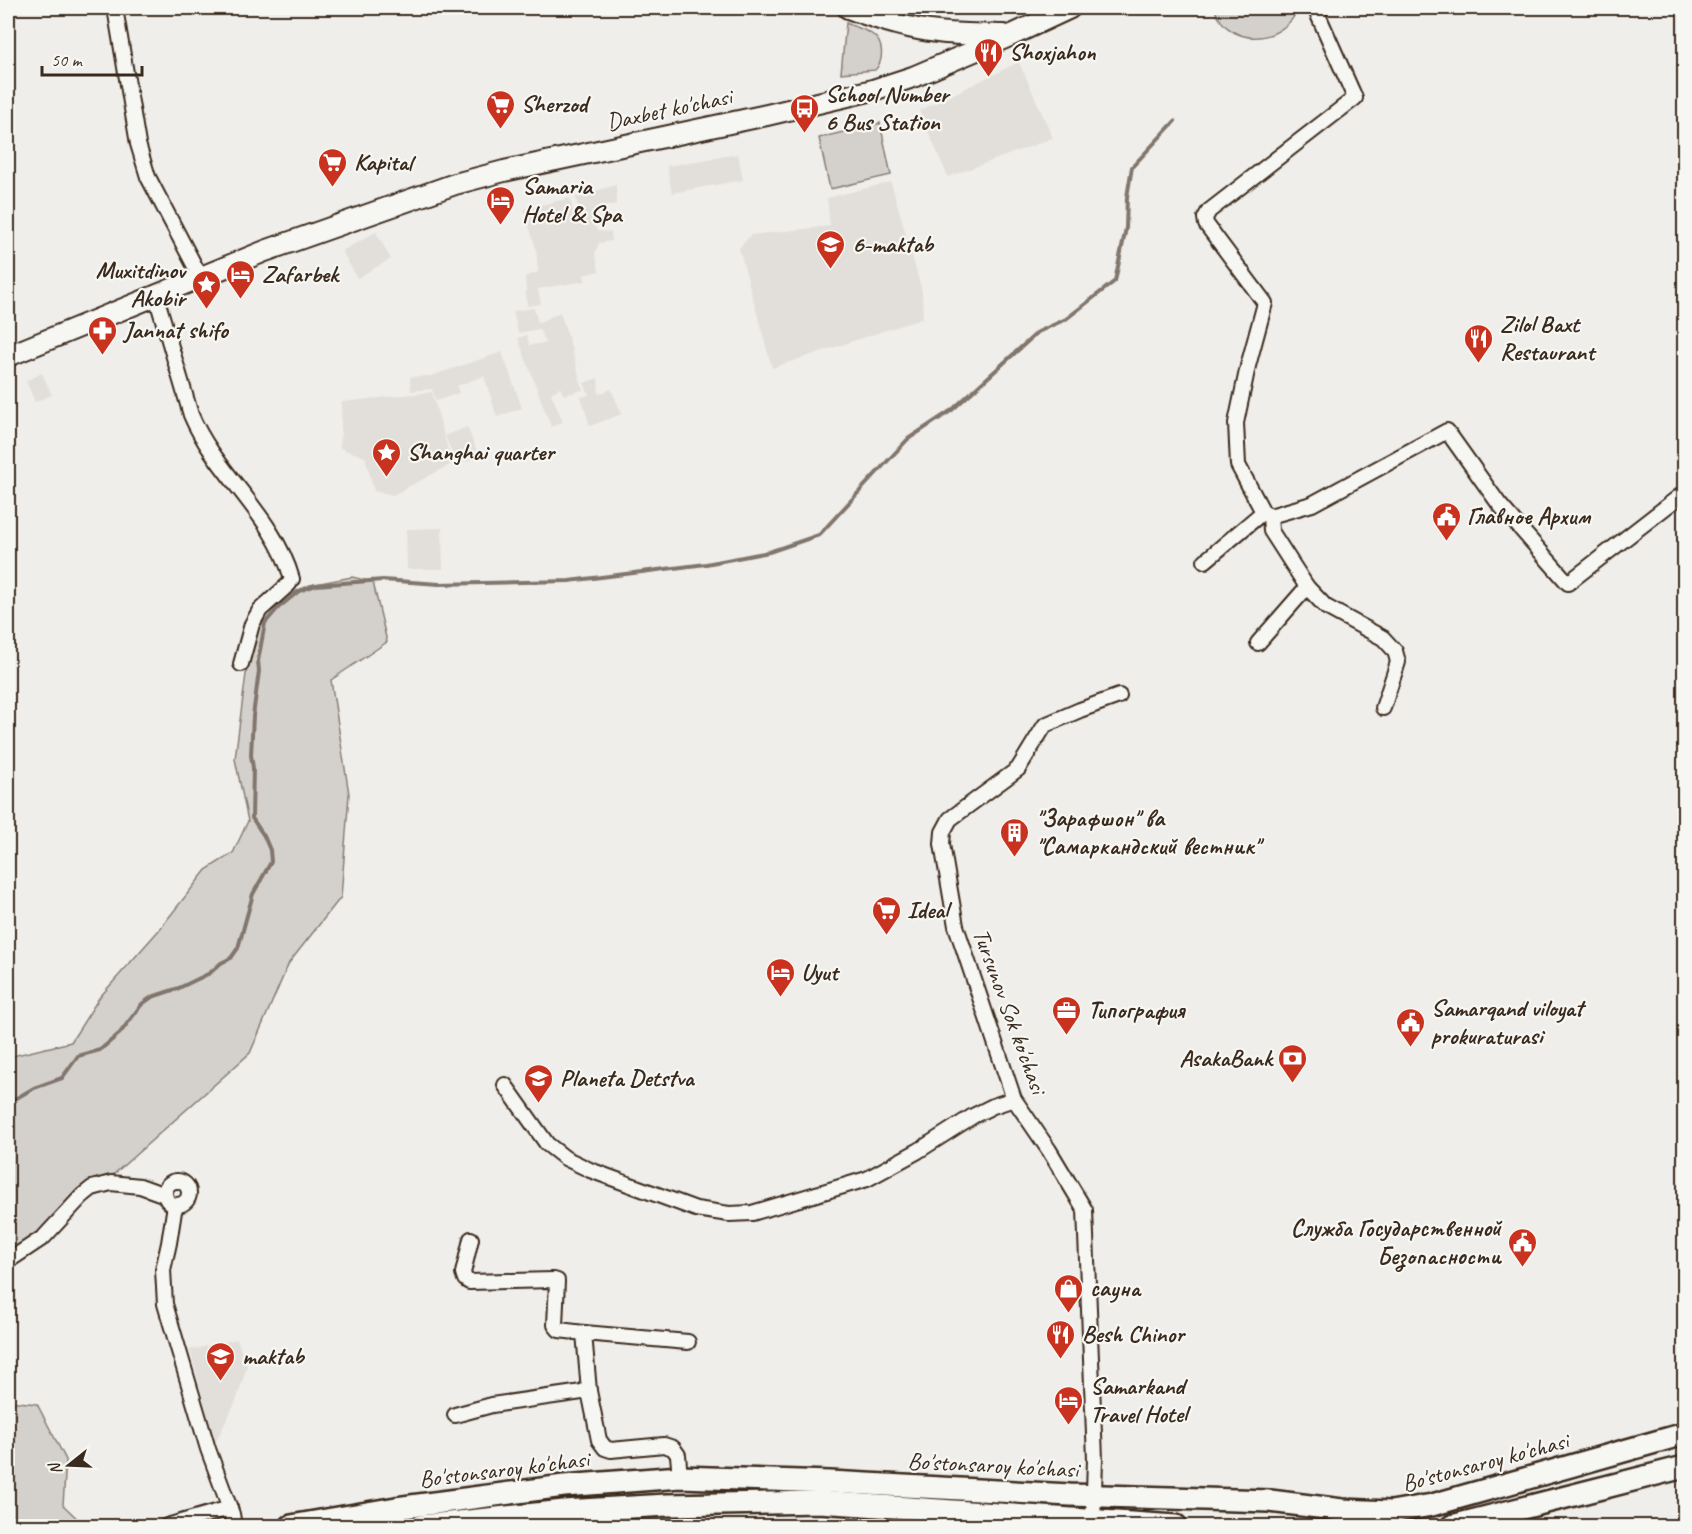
<svg xmlns="http://www.w3.org/2000/svg" width="1692" height="1534" font-family="Caveat,sans-serif">
  <style>
    .built { fill: #e2dfdb }
    .green { fill: #d4d1cc; stroke: #887e75; stroke-width: 1.5 }
    .lines { fill: none; stroke-linecap: round; stroke-linejoin: round }
    .stream { stroke: #81766d; stroke-width: 4 }
    .street-casing { stroke: #3b2a1e; stroke-width: 18 }
    .secondary-casing { stroke: #3b2a1e; stroke-width: 24 }
    .primary-casing { stroke: #3b2a1e; stroke-width: 26 }
    .street { stroke: #f6f6f2; stroke-width: 14 }
    .secondary { stroke: #f6f6f2; stroke-width: 20 }
    .primary { stroke: #f6f6f2; stroke-width: 21 }
    .labels { text-anchor: middle; dominant-baseline: central; stroke-width: 4.5; stroke-linejoin: round; paint-order: stroke }
    .poi-label { font-size: 24px; font-weight: bold; fill: #3b2a1e; stroke: #f6f6f2; text-anchor: start }
    .street-label { font-size: 24px; fill: #3b2a1e; stroke: #f6f6f2 }
  </style>
  <rect width="100%" height="100%" fill="#efeeea"/>
  <filter id="ink" filterUnits="userSpaceOnUse"><feTurbulence type="fractalNoise" baseFrequency=".0167" numOctaves="2"/><feDisplacementMap in="SourceGraphic" scale="12" xChannelSelector="R" yChannelSelector="G"/><feConvolveMatrix kernelMatrix="1 2 1 2 8 2 1 2 1" color-interpolation-filters="sRGB"/></filter>
  <g filter="url(#ink)">
    <g class="built">
      <path d="M1019 62 1053 138 948 177 919 111Z"/>
      <path d="M738 154 743 180 672 193 667 166Z"/>
      <path d="M891 182 922 291 923 318 772 368 739 248 751 235 830 226 827 198Z"/>
      <path d="M616 185V204L601 207 602 213 592 217 597 231 611 232 612 241 599 243 595 253 599 271 584 275 586 281 538 289 541 304 527 306 525 277 538 272 536 249 524 209 570 198 574 216H579L576 197Z"/>
      <path d="M376 232 391 259 357 278 342 251Z"/>
      <path d="M534 308 538 323 560 312 568 336 583 390 564 395 560 388 551 393 563 422 551 427 518 338 527 335 529 345 546 343 539 329 518 333 513 311Z"/>
      <path d="M502 352 522 408 497 417 484 376 457 386 459 393 436 401 432 389 411 391 410 377 431 376Z"/>
      <path d="M42 373 52 395 35 402 26 381Z"/>
      <path d="M598 378 599 394 611 389 622 414 590 426 581 397 589 395 584 383Z"/>
      <path d="M432 392 452 464 393 495 374 491 365 457 340 448 342 402Z"/>
      <path d="M467 427 479 456 457 465 445 436Z"/>
      <path d="M442 528 443 569H407L406 529Z"/>
      <path d="M237 1339 247 1366 237 1399 215 1443 190 1350Z"/>
    </g>
    <g class="green">
      <path d="M1214 8H1299C1282 45 1229 49 1214 8Z"/>
      <path d="M846 23C854 27 866 29 873 35 884 43 884 61 875 70L841 73Z"/>
      <path d="M880 123 891 175 830 189 819 138Z"/>
      <path d="M352 577 373 582 387 642 331 680 349 794 341 897 289 963 250 1053 23 1255 8 1275V1057L71 1042 99 998 159 930 206 870 233 853 248 821 235 759 246 674 255 626 278 600 310 585Z"/>
      <path d="M8 1401 37 1404 66 1460 63 1505 85 1526H8Z"/>
    </g>
    <g class="lines">
      <path class="stream" d="M8 1103 34 1088 62 1078 78 1056 100 1050 120 1033 142 1004 152 997 179 988 210 973 221 963 231 958 238 948 253 894 271 862 270 850 264 836 252 818 253 768 251 755 253 716 259 671 258 661 265 623 278 608 299 591 316 585 383 580 439 584 569 581 706 564 769 552 819 535 908 439 952 410 1038 332 1066 319 1115 281 1126 228 1127 197 1132 167 1175 121"/>
      <defs>
        <g id="street">
          <path d="M115 8 138 144 148 177 201 278"/>
          <path d="M1315 8 1355 98 1209 211 1205 218 1206 224 1265 303 1248 366 1236 423 1238 465 1263 512 1270 516 1312 504 1447 431 1499 504 1568 583 1684 493"/>
          <path d="M156 296 191 415C216 474 274 515 292 579L289 584 260 610 252 624 241 664"/>
          <path d="M1205 561 1263 512"/>
          <path d="M1307 587 1326 607 1383 638 1395 651 1398 662 1383 708"/>
          <path d="M1258 643 1307 587 1271 531 1270 516"/>
          <path d="M505 1085 547 1144 565 1158 590 1170 696 1209 729 1214 752 1213 867 1179 918 1151 973 1116 993 1106 1014 1099"/>
          <circle cx="177" cy="1193" r="12"/>
          <path d="M175 1205 169 1243 163 1270 165 1304 208 1449 232 1514 234 1526"/>
          <path d="M471 1239 463 1273 465 1279 469 1282 554 1280 557 1281 555 1325 559 1330 584 1333 589 1391 599 1440 605 1448 611 1450 664 1445 673 1448 678 1455 680 1477"/>
          <path d="M8 1261 44 1237 82 1196 92 1188 111 1183 140 1186 165 1195"/>
          <path d="M584 1333 688 1342"/>
          <path d="M455 1415 492 1405 589 1391"/>
          <path d="M167 1526 230 1508"/>
          <path d="M1093 1526 1095 1459 1085 1210 1049 1150 1014 1099 956 926 942 844 943 832 950 819 1018 769 1045 725 1080 710 1119 696"/>
        </g>
        <g id="secondary">
          <path d="M848 8C877 19 907 29 938 32 959 35 981 34 1003 35"/>
          <path d="M8 356 265 251 455 184 504 171 767 115 873 90 913 77 1012 35 1070 8"/>
        </g>
        <g id="primary">
          <path d="M291 1526 396 1508 564 1486 680 1477 830 1482 1070 1495 1270 1501 1342 1510 1391 1512 1432 1505 1684 1434"/>
          <path d="M421 1526 564 1511 667 1505 819 1502 1176 1526"/>
          <path d="M1452 1526 1684 1467"/>
        </g>
      </defs>
      <use href="#street" class="street-casing"/>
      <use href="#secondary" class="secondary-casing"/>
      <use href="#primary" class="primary-casing"/>
      <use href="#street" class="street"/>
      <use href="#secondary" class="secondary"/>
      <use href="#primary" class="primary"/>
    </g>
  </g>
  <defs>
    <symbol id="restaurant-pin" viewBox="-11 -11 22 30"><path d="M0 17L-7.5 6A9.5 9.5 0 1 1 7.5 6Z" fill="#c8321e" stroke="#f6f6f2"/><path d="M-5-6h1v4h1v-4h1v4h1v-4h1v5L-1.5 .5V6h-2V.5L-5-1ZM5-6V6H3V1.5H1.5Q1.5-4 5-6Z" fill="#fff"/></symbol>
    <symbol id="supermarket-pin" viewBox="-11 -11 22 30"><path d="M0 17L-7.5 6A9.5 9.5 0 1 1 7.5 6Z" fill="#c8321e" stroke="#f6f6f2"/><path d="M-6-5.5h2.5l.6 2H6L4.5 2H-2.5L-4.4-4H-6ZM-1.5 3.2a1.3 1.3 0 1 0 .1 0ZM3 3.2a1.3 1.3 0 1 0 .1 0Z" fill="#fff"/></symbol>
    <symbol id="bus-pin" viewBox="-11 -11 22 30"><path d="M0 17L-7.5 6A9.5 9.5 0 1 1 7.5 6Z" fill="#c8321e" stroke="#f6f6f2"/><path d="M-5-6H5V4H4V6H2V4H-2V6H-4V4H-5ZM-3.5-4V0h7V-4ZM-3.5 1.2v1.5H-2V1.2ZM2 1.2v1.5H3.5V1.2Z" fill="#fff"/></symbol>
    <symbol id="hotel-pin" viewBox="-11 -11 22 30"><path d="M0 17L-7.5 6A9.5 9.5 0 1 1 7.5 6Z" fill="#c8321e" stroke="#f6f6f2"/><path d="M-6-4.5h1.5V1H6V5H4.5V3h-9V5H-6ZM-4 0a1.8 1.8 0 1 1 3.6 0ZM.5 0V-2.5h3Q6-2.5 6 0Z" fill="#fff"/></symbol>
    <symbol id="school-pin" viewBox="-11 -11 22 30"><path d="M0 17L-7.5 6A9.5 9.5 0 1 1 7.5 6Z" fill="#c8321e" stroke="#f6f6f2"/><path d="M0-5L7-2L0 1L-7-2ZM-4 1L0 2.5L4 1V4Q0 6-4 4Z" fill="#fff"/></symbol>
    <symbol id="sight-pin" viewBox="-11 -11 22 30"><path d="M0 17L-7.5 6A9.5 9.5 0 1 1 7.5 6Z" fill="#c8321e" stroke="#f6f6f2"/><path d="M0-6L1.8-2.2L6-1.7L2.9 1.2L3.7 5.4L0 3.3L-3.7 5.4L-2.9 1.2L-6-1.7L-1.8-2.2Z" fill="#fff"/></symbol>
    <symbol id="pharmacy-pin" viewBox="-11 -11 22 30"><path d="M0 17L-7.5 6A9.5 9.5 0 1 1 7.5 6Z" fill="#c8321e" stroke="#f6f6f2"/><path d="M-2-6h4v4h4v4h-4v4h-4v-4h-4v-4h4Z" fill="#fff"/></symbol>
    <symbol id="civic-pin" viewBox="-11 -11 22 30"><path d="M0 17L-7.5 6A9.5 9.5 0 1 1 7.5 6Z" fill="#c8321e" stroke="#f6f6f2"/><path d="M-.6-6.5H3V-4.5H.6V-3L4-1V1h2V6H-6V1h2V-1L-.6-3ZM-1.2 2.5V6h2.4V2.5Z" fill="#fff"/></symbol>
    <symbol id="building-pin" viewBox="-11 -11 22 30"><path d="M0 17L-7.5 6A9.5 9.5 0 1 1 7.5 6Z" fill="#c8321e" stroke="#f6f6f2"/><path d="M-4-6H4V6H1V3H-1V6H-4ZM-2.5-4.3h1.7v1.8h-1.7ZM.8-4.3h1.7v1.8H.8ZM-2.5-1h1.7V.8h-1.7ZM.8-1h1.7V.8H.8Z" fill="#fff"/></symbol>
    <symbol id="office-pin" viewBox="-11 -11 22 30"><path d="M0 17L-7.5 6A9.5 9.5 0 1 1 7.5 6Z" fill="#c8321e" stroke="#f6f6f2"/><path d="M-6-3h4V-5.5h4V-3h4V5H-6ZM-1-4.5V-3h2v-1.5ZM-6 0V1H6V0Z" fill="#fff"/></symbol>
    <symbol id="bank-pin" viewBox="-11 -11 22 30"><path d="M0 17L-7.5 6A9.5 9.5 0 1 1 7.5 6Z" fill="#c8321e" stroke="#f6f6f2"/><path d="M-6-4H6V4H-6ZM0-2.3a2.3 2.3 0 1 0 0 4.6a2.3 2.3 0 1 0 0-4.6Z" fill="#fff"/></symbol>
    <symbol id="shop-pin" viewBox="-11 -11 22 30"><path d="M0 17L-7.5 6A9.5 9.5 0 1 1 7.5 6Z" fill="#c8321e" stroke="#f6f6f2"/><path d="M-5-2.5h2.3a2.7 3.5 0 0 1 5.4 0H5L5.5 6h-11ZM-1.5-2.5h3a1.5 2.3 0 0 0-3 0Z" fill="#fff"/></symbol>
  </defs>
  <g fill-rule="evenodd">
    <use href="#restaurant-pin" x="972" y="36" width="33" height="45"/>
    <use href="#supermarket-pin" x="484" y="88" width="33" height="45"/>
    <use href="#bus-pin" x="788" y="92" width="33" height="45"/>
    <use href="#supermarket-pin" x="316" y="146" width="33" height="45"/>
    <use href="#hotel-pin" x="484" y="184" width="33" height="45"/>
    <use href="#school-pin" x="814" y="228" width="33" height="45"/>
    <use href="#hotel-pin" x="224" y="258" width="33" height="45"/>
    <use href="#sight-pin" x="190" y="268" width="33" height="45"/>
    <use href="#pharmacy-pin" x="86" y="314" width="33" height="45"/>
    <use href="#restaurant-pin" x="1462" y="322" width="33" height="45"/>
    <use href="#sight-pin" x="370" y="436" width="33" height="45"/>
    <use href="#civic-pin" x="1430" y="500" width="33" height="45"/>
    <use href="#building-pin" x="998" y="816" width="33" height="45"/>
    <use href="#supermarket-pin" x="870" y="894" width="33" height="45"/>
    <use href="#hotel-pin" x="764" y="956" width="33" height="45"/>
    <use href="#office-pin" x="1050" y="994" width="33" height="45"/>
    <use href="#civic-pin" x="1394" y="1006" width="33" height="45"/>
    <use href="#bank-pin" x="1276" y="1042" width="33" height="45"/>
    <use href="#school-pin" x="522" y="1062" width="33" height="45"/>
    <use href="#civic-pin" x="1506" y="1226" width="33" height="45"/>
    <use href="#shop-pin" x="1052" y="1272" width="33" height="45"/>
    <use href="#restaurant-pin" x="1044" y="1318" width="33" height="45"/>
    <use href="#school-pin" x="204" y="1340" width="33" height="45"/>
    <use href="#hotel-pin" x="1052" y="1384" width="33" height="45"/>
  </g>
  <g class="labels">
    <g class="poi-label">
      <text x="1009" y="52">Shoxjahon</text>
      <text x="825" y="94">School Number<tspan x="825" dy="28">6 Bus Station</tspan></text>
      <text x="521" y="104">Sherzod</text>
      <text x="354" y="162">Kapital</text>
      <text x="522" y="186">Samaria<tspan x="522" dy="28">Hotel &amp; Spa</tspan></text>
      <text x="852" y="244">6-maktab</text>
      <text x="185" y="270" text-anchor="end">Muxitdinov<tspan x="185" dy="28">Akobir</tspan></text>
      <text x="262" y="274">Zafarbek</text>
      <text x="1500" y="324">Zilol Baxt<tspan x="1500" dy="28">Restaurant</tspan></text>
      <text x="124" y="330">Jannat shifo</text>
      <text x="407" y="452">Shanghai quarter</text>
      <text x="1467" y="516">Главное Архим</text>
      <text x="1036" y="818">"Зарафшон" ва<tspan x="1036" dy="28">"Самаркандский вестник"</tspan></text>
      <text x="907" y="910">Ideal</text>
      <text x="801" y="972">Uyut</text>
      <text x="1431" y="1008">Samarqand viloyat<tspan x="1431" dy="28">prokuraturasi</tspan></text>
      <text x="1088" y="1010">Типография</text>
      <text x="1272" y="1058" text-anchor="end">AsakaBank</text>
      <text x="560" y="1078">Planeta Detstva</text>
      <text x="1501" y="1228" text-anchor="end">Служба Государственной<tspan x="1501" dy="28">Безопасности</tspan></text>
      <text x="1090" y="1288">сауна</text>
      <text x="1082" y="1334">Besh Chinor</text>
      <text x="242" y="1356">maktab</text>
      <text x="1090" y="1386">Samarkand<tspan x="1090" dy="28">Travel Hotel</tspan></text>
    </g>
    <g class="street-label">
      <text transform="translate(669 109) rotate(-12)">Daxbet ko'chasi</text>
      <text transform="translate(1010 1011) rotate(70)">Tursunov Sok ko'chasi</text>
      <text transform="translate(1485 1462) rotate(-15)">Bo'stonsaroy ko'chasi</text>
      <text transform="translate(993 1465) rotate(3)">Bo'stonsaroy ko'chasi</text>
      <text transform="translate(504 1469) rotate(-7)">Bo'stonsaroy ko'chasi</text>
    </g>
  </g>
  <rect width="1692" height="1534" fill="none" stroke="#f6f6f2" stroke-width="30"/>
  <rect x="15" y="15" width="1662" height="1504" fill="none" stroke="#3b2a1e" stroke-width="2" filter="url(#ink)"/>
  <g transform="translate(69 1465) rotate(252)" stroke="#f6f6f2" stroke-width="4.5" paint-order="stroke">
  <path d="M0-4.5L10 22L0 15L-10 22Z" fill="#3b2a1e"/>
  <text y="-9" font-size="16" font-weight="bold" text-anchor="middle" fill="#3b2a1e">N</text>
  </g>
  <path d="M42 66v9h100v-9" fill="none" stroke="#3b2a1e" stroke-width="3"/>
  <text x="51" y="66" font-size="18" fill="#3b2a1e" stroke="#f6f6f2" stroke-width="4.5" paint-order="stroke">50 m</text>
</svg>
